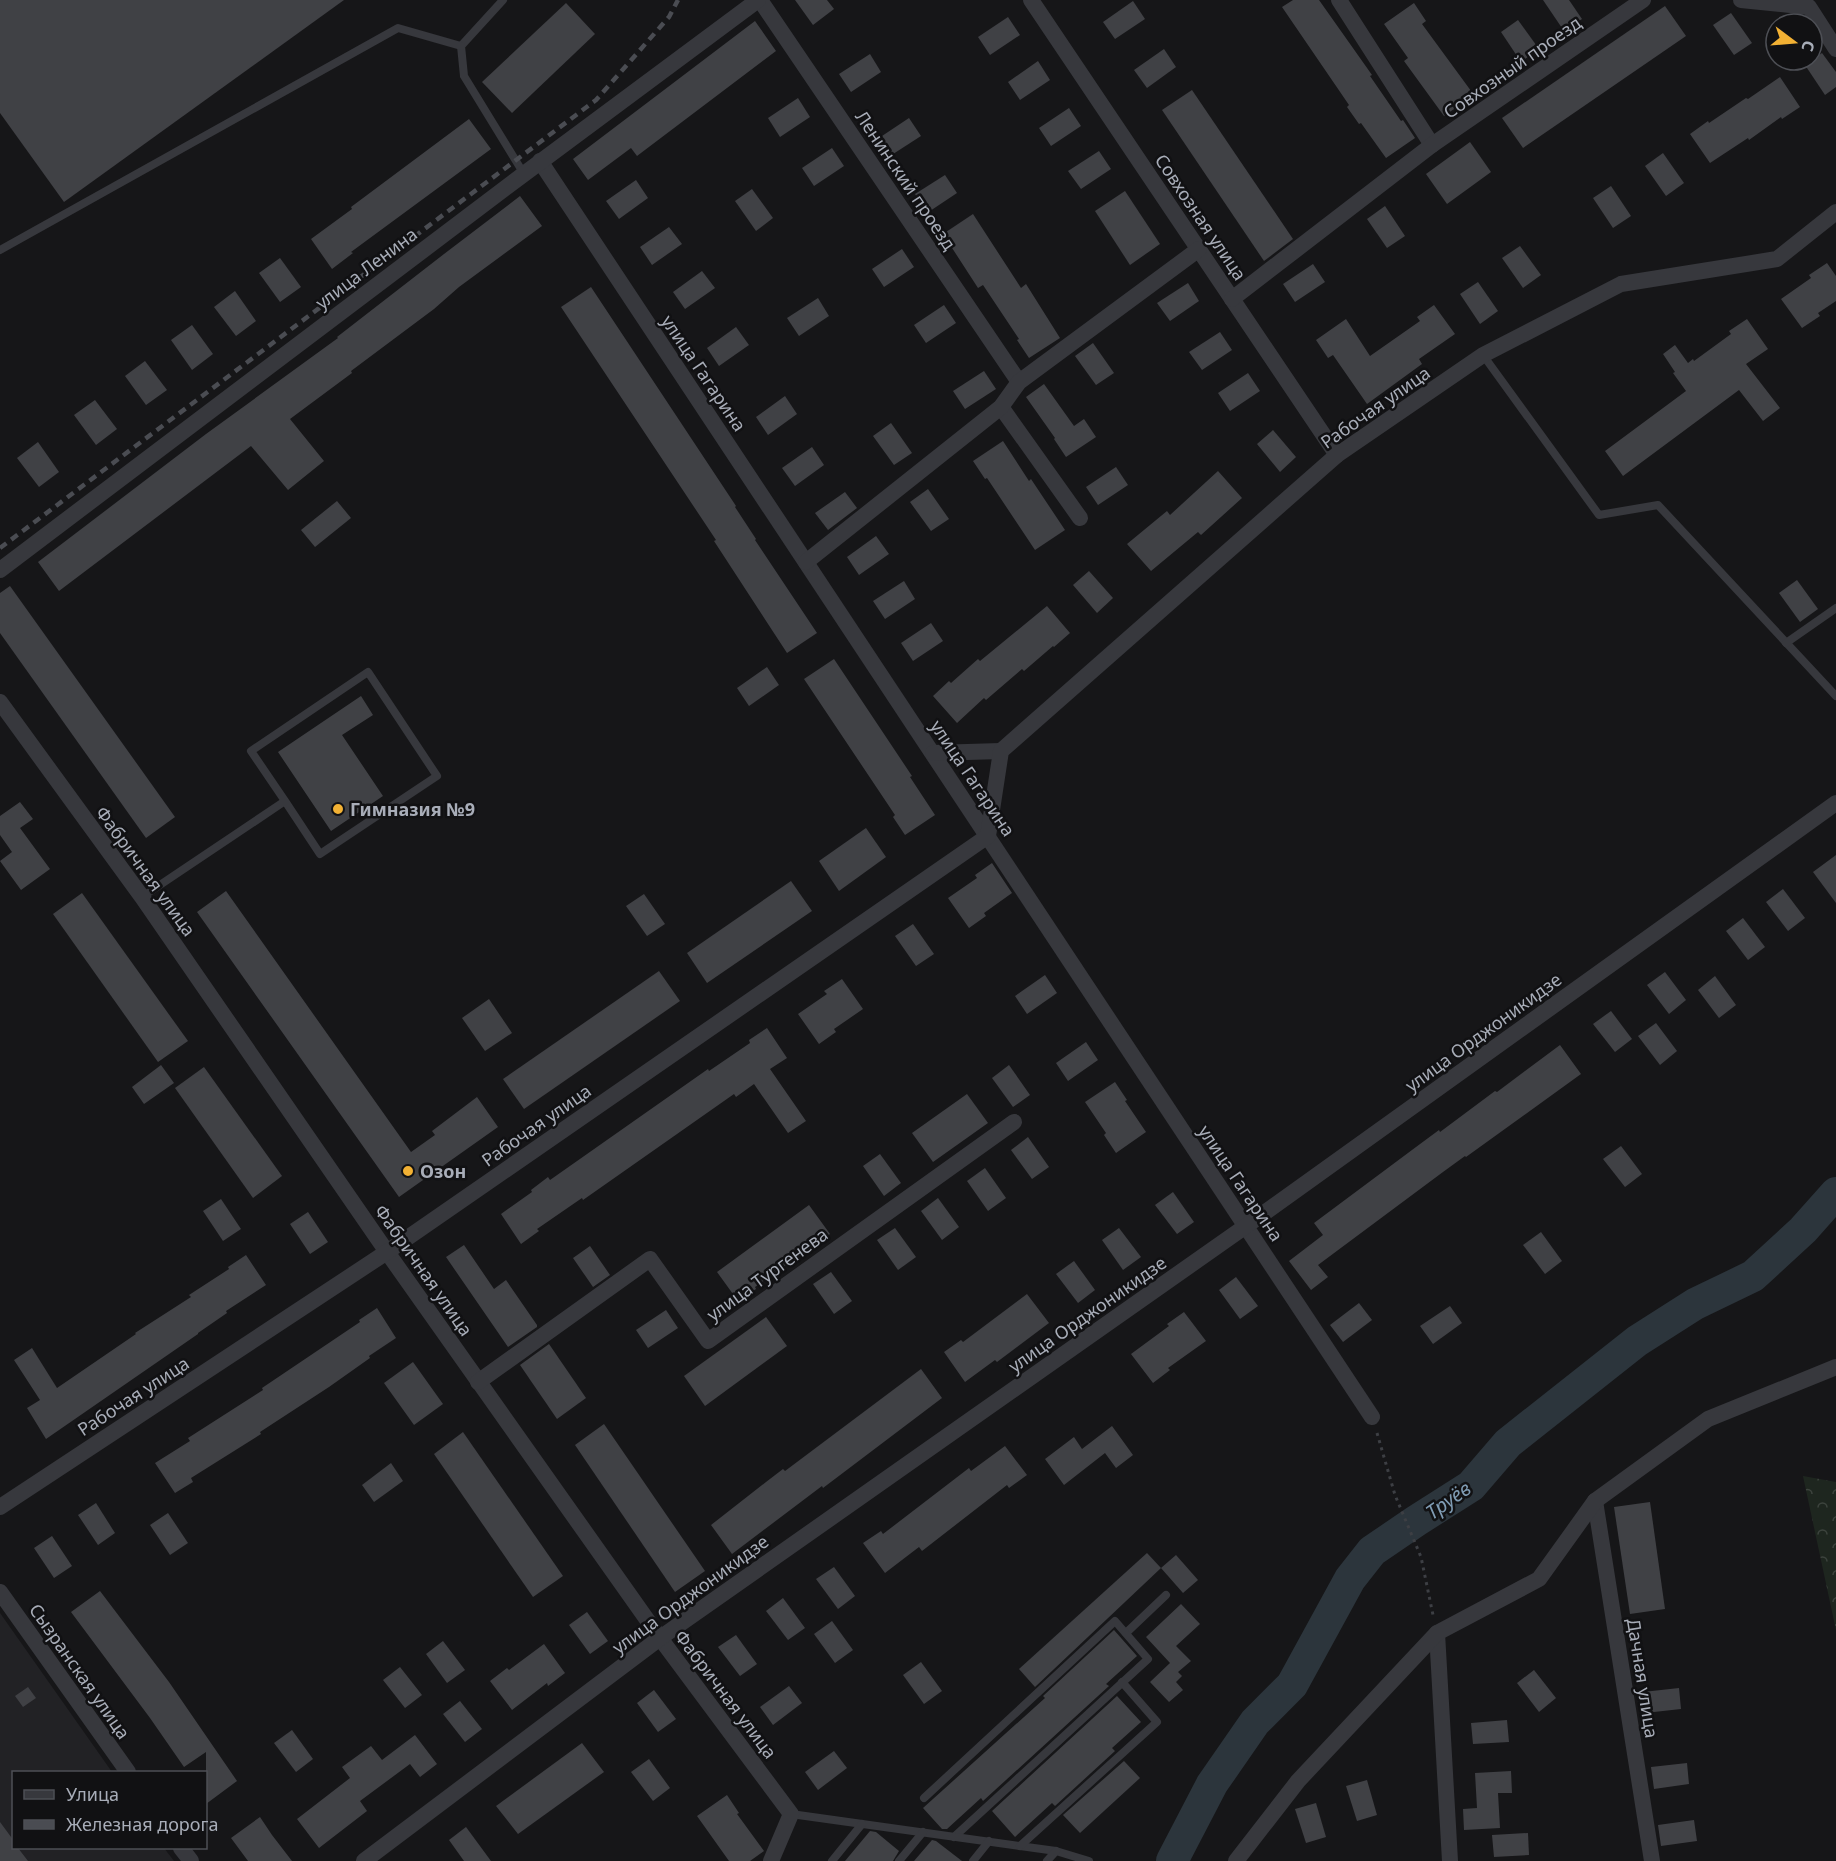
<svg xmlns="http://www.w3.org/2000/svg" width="1836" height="1861" font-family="'Noto Sans',sans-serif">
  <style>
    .built { fill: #222225 }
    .forest { fill: url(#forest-crowns) }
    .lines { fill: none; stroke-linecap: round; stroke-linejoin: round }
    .river { stroke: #2c353c; stroke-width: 32 }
    .building { fill: #404145 }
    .path { stroke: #3d3f44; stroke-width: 3; stroke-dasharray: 3 4.5; stroke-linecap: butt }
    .lane { stroke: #37383d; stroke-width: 8 }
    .street { stroke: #37383d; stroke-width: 16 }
    .rail { stroke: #4a4c52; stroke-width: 4.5; stroke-dasharray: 8 6; stroke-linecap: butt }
    .poi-dot { fill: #f2b134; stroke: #111113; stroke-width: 2 }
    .labels { text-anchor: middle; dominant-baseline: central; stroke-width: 5; stroke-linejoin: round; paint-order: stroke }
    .street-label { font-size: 18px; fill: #a8adb8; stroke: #111113 }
    .poi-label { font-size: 18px; font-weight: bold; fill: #a8adb8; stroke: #111113; text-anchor: start }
    .water-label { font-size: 20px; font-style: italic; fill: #7f9bb3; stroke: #111113 }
  </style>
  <defs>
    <pattern id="forest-crowns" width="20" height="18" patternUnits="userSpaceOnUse" patternTransform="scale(1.5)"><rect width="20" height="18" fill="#1e261f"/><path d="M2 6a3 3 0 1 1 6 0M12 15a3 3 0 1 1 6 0" fill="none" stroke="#3c433d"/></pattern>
  </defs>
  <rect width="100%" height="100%" fill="#161618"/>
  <path class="built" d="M0 1613 112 1772H14V1848H164L174 1861H0Z"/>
  <path class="forest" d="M1803 1476 1836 1482V1630Z"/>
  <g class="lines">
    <path class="river" d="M1172 1861 1212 1784 1255 1722 1292 1685 1350 1579 1372 1551 1416 1521 1471 1486 1508 1443 1637 1341 1695 1304 1753 1276 1803 1230 1836 1193"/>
  </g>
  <g class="building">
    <path d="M0 0H344L64 202 0 113Z"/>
    <path d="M795 0H827L834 9 813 25Z"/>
    <path d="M1293 0H1319L1372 75 1370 76 1401 121 1403 120 1415 138 1386 158 1361 123 1359 124 1347 107 1349 105 1282 7Z"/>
    <path d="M1543 0H1569L1582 19 1564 31Z"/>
    <path d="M1133 1 1145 19 1115 39 1103 22Z"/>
    <path d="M566 3 595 34 512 113 482 82Z"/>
    <path d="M1414 3 1426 21 1422 24 1474 95 1444 116 1404 61 1408 58 1384 24Z"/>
    <path d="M1665 6 1686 36 1523 148 1502 118Z"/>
    <path d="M1731 13 1752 43 1734 55 1713 25Z"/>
    <path d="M1008 17 1020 35 990 55 978 37Z"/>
    <path d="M1518 20 1539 49 1521 62 1501 32Z"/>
    <path d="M755 21 776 51 637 156 631 148 588 180 573 159Z"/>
    <path d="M1164 49 1176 67 1147 88 1134 70Z"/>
    <path d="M1822 53 1836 72V87L1825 95 1805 65Z"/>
    <path d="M870 54 881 72 851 92 839 74Z"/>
    <path d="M1038 61 1050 80 1020 100 1008 82Z"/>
    <path d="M1780 77 1800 107 1782 119 1781 117 1749 140 1748 138 1710 163 1690 134 1708 121 1709 123 1746 98 1748 99Z"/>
    <path d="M1192 90 1293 239 1264 261 1162 110Z"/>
    <path d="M798 98 810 117 780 137 768 118Z"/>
    <path d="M1069 108 1081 126 1051 146 1039 128Z"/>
    <path d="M909 118 921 136 890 156 879 138Z"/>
    <path d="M469 119 491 149 351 252 353 253 332 269 311 239 352 209 351 207Z"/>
    <path d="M1470 142 1491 172 1447 204 1426 174Z"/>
    <path d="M832 148 844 166 814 186 802 168Z"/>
    <path d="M1099 151 1111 169 1081 189 1068 171Z"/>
    <path d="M1663 153 1684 183 1666 196 1645 166Z"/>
    <path d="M945 175 957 193 927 213 915 194Z"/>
    <path d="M636 180 648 198 619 219 606 201Z"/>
    <path d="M1611 186 1631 216 1613 228 1593 198Z"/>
    <path d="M752 189 773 218 756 231 735 201Z"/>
    <path d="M1125 191 1160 244 1130 265 1095 211Z"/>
    <path d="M520 196 542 226 459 287 434 309 351 371 352 373 290 419 324 461 288 490 251 446 59 591 38 562 206 434 338 338 337 337 444 254Z"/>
    <path d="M1385 206 1405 236 1387 248 1367 219Z"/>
    <path d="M973 214 1021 288 1026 284 1060 338 1029 358 1017 340 1019 339 983 285 978 288 943 234Z"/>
    <path d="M669 227 682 244 652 265 640 247Z"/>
    <path d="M1520 246 1541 275 1523 288 1502 258Z"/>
    <path d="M902 249 914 267 884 287 872 269Z"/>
    <path d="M280 258 301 287 280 302 259 273Z"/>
    <path d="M1827 263 1836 276V301L1818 313 1820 316 1802 328 1781 299 1811 278 1809 275Z"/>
    <path d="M1313 264 1325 282 1295 302 1283 284Z"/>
    <path d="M702 271 715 288 685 309 673 292Z"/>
    <path d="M1478 282 1498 311 1480 324 1460 294Z"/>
    <path d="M1188 283 1199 301 1170 321 1157 303Z"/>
    <path d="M591 287 736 506 735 507 756 539 755 540 817 633 787 653 714 541 716 540 561 307Z"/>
    <path d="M235 291 256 321 236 336 214 307Z"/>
    <path d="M818 298 829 316 799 336 787 318Z"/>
    <path d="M944 305 956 323 926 343 914 325Z"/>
    <path d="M1434 305 1455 334 1419 359 1422 364 1367 404 1333 355 1328 358 1316 340 1346 319 1370 356 1420 321 1417 317Z"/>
    <path d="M1747 319 1768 349 1746 364 1780 408 1763 421 1739 390 1623 476 1605 451 1686 391 1673 373 1675 372 1663 354 1675 345 1688 363 1693 359 1694 361 1731 334 1729 331Z"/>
    <path d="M192 325 213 354 192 370 171 340Z"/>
    <path d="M736 327 749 345 719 366 707 348Z"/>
    <path d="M1220 332 1232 350 1202 370 1189 352Z"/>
    <path d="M1093 343 1114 373 1096 385 1075 356Z"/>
    <path d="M145 361 167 390 146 405 125 376Z"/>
    <path d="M984 371 996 389 965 409 953 391Z"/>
    <path d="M1248 373 1260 391 1230 411 1218 393Z"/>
    <path d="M1044 384 1074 426 1084 419 1096 437 1066 457 1054 439 1055 438 1026 397Z"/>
    <path d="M785 396 797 414 768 435 756 417Z"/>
    <path d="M95 400 117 429 96 445 74 415Z"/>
    <path d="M891 423 912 453 894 465 873 436Z"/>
    <path d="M1273 430 1296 457 1280 472 1257 444Z"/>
    <path d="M1003 441 1029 481 1031 479 1065 530 1035 550 987 478 985 479 973 461Z"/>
    <path d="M38 442 59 472 39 487 17 458Z"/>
    <path d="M812 447 824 465 795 486 782 468Z"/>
    <path d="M1116 467 1128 485 1098 505 1086 487Z"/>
    <path d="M1218 471 1242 498 1201 535 1198 532 1151 571 1127 544 1167 511 1170 515Z"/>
    <path d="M928 489 949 519 931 531 910 502Z"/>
    <path d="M845 492 857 508 828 530 815 513Z"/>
    <path d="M337 501 351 518 315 547 301 530Z"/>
    <path d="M876 536 889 554 859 575 847 557Z"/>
    <path d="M1089 571 1113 598 1097 613 1073 585Z"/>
    <path d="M1797 580 1818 609 1800 622 1779 593Z"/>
    <path d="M904 581 915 599 885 619 873 601Z"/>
    <path d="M10 586 175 817 146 838 0 633V593Z"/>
    <path d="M1047 606 1070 633 1054 647 1053 646 1024 671 1022 669 986 700 984 698 957 723 933 696 949 681 951 683 978 659 980 661Z"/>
    <path d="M931 623 943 641 913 661 901 643Z"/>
    <path d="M834 659 912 776 910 777 935 815 905 835 893 817 895 815 804 679Z"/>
    <path d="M767 667 779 685 749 706 737 688Z"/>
    <path d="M361 696 373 715 342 735 383 796 331 831 278 752Z"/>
    <path d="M20 802 33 819 20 828 50 869 21 890 0 861 12 852 0 835V816Z"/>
    <path d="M866 828 886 857 839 891 819 861Z"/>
    <path d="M1836 855V903L1813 872Z"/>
    <path d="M992 863 1012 893 984 913 986 916 969 928 948 898 977 878 975 875Z"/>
    <path d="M791 881 812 911 707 983 687 953Z"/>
    <path d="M1783 889 1805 918 1788 931 1766 902Z"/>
    <path d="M226 891 411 1152 435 1135 432 1131 477 1097 498 1127 399 1197 197 912Z"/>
    <path d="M82 893 188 1041 158 1062 53 914Z"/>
    <path d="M644 894 665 924 647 936 626 906Z"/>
    <path d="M1743 918 1765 947 1748 960 1726 931Z"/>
    <path d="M913 924 934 954 916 966 895 936Z"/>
    <path d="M659 971 680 1001 524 1109 503 1079Z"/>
    <path d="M1665 972 1686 1000 1669 1014 1647 985Z"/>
    <path d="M1045 975 1057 993 1027 1014 1015 996Z"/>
    <path d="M1715 976 1736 1005 1719 1018 1698 990Z"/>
    <path d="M842 979 863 1009 834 1029 836 1032 819 1044 798 1014 827 994 824 991Z"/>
    <path d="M489 999 512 1033 485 1051 462 1018Z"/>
    <path d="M1611 1011 1632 1039 1615 1052 1593 1024Z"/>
    <path d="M1656 1023 1677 1051 1660 1065 1638 1036Z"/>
    <path d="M767 1028 787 1058 770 1069 806 1121 788 1133 754 1084 736 1097 734 1094 583 1200 582 1198 537 1229 539 1231 521 1244 501 1214 532 1192 531 1190 548 1177 550 1180 708 1069 709 1071 750 1043 749 1040Z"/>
    <path d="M1086 1042 1098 1060 1068 1081 1056 1063Z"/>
    <path d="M1560 1045 1581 1074 1466 1157 1465 1156 1443 1172 1318 1265 1328 1277 1311 1290 1289 1261 1323 1235 1314 1223 1416 1147 1439 1130 1440 1132 1495 1091 1497 1092Z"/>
    <path d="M161 1065 174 1083 144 1104 132 1087Z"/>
    <path d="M1009 1065 1030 1095 1013 1107 992 1078Z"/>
    <path d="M204 1067 282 1176 253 1198 175 1088Z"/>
    <path d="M1115 1082 1127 1100 1125 1101 1146 1132 1116 1153 1104 1135 1106 1133 1085 1102Z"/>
    <path d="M967 1094 988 1123 933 1162 912 1133Z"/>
    <path d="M1028 1137 1049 1167 1032 1179 1011 1150Z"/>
    <path d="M1621 1146 1642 1174 1625 1187 1603 1159Z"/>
    <path d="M880 1154 901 1183 884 1196 863 1166Z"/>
    <path d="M985 1168 1006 1198 988 1211 967 1181Z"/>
    <path d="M1173 1192 1194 1222 1177 1234 1155 1205Z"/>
    <path d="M938 1198 959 1227 942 1240 921 1211Z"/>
    <path d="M221 1199 241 1229 223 1241 203 1211Z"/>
    <path d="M809 1205 830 1234 755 1287 756 1289 738 1301 717 1272Z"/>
    <path d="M308 1212 328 1242 310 1254 290 1224Z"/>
    <path d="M895 1228 916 1257 898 1270 877 1240Z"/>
    <path d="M1119 1228 1141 1257 1123 1270 1102 1240Z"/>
    <path d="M1541 1232 1562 1261 1545 1274 1523 1245Z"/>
    <path d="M464 1245 494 1289 506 1280 537 1325V1327L508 1347 446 1257Z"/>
    <path d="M590 1246 610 1275 593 1287 573 1258Z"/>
    <path d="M246 1255 266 1285 226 1311 227 1313 198 1333V1334L46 1439 27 1408 40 1400 14 1360 32 1348 57 1388 136 1334 135 1333 191 1297 189 1295 229 1269 228 1267Z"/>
    <path d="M1074 1261 1095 1290 1078 1303 1056 1274Z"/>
    <path d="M831 1272 852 1301 834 1314 813 1284Z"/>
    <path d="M1236 1277 1258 1306 1240 1319 1219 1290Z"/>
    <path d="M1027 1294 1049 1323 997 1362 995 1360 965 1382 944 1352 961 1340 963 1342Z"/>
    <path d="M1359 1303 1372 1320 1343 1342 1330 1325Z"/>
    <path d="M1450 1306 1462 1323 1433 1344 1420 1326Z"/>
    <path d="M377 1308 396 1338 369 1356 370 1358 329 1387 260 1432 261 1434 191 1478 193 1482 175 1493 155 1463 190 1441 188 1438 263 1390 262 1388 360 1322 359 1320Z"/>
    <path d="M666 1310 678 1328 648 1348 636 1330Z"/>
    <path d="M1184 1312 1206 1341 1168 1368 1170 1370 1153 1383 1131 1354 1169 1326 1167 1324Z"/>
    <path d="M766 1317 787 1346 705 1406 684 1376Z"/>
    <path d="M549 1344 586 1398 557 1419 520 1365Z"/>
    <path d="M413 1362 443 1404 414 1425 384 1383Z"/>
    <path d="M921 1369 942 1398 823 1488 822 1486 732 1554 711 1525 766 1482 783 1469 785 1471Z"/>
    <path d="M604 1424 705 1571 675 1592 575 1445Z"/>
    <path d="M1112 1426 1133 1455 1116 1468 1105 1453 1064 1485 1045 1459 1074 1437 1082 1449Z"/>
    <path d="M463 1432 563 1576 533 1597 434 1454Z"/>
    <path d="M1005 1446 1027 1475 1009 1488 1007 1485 922 1551 919 1547 885 1573 863 1543 881 1531 883 1534 969 1468 971 1471Z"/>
    <path d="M391 1463 403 1481 374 1502 362 1485Z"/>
    <path d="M1650 1502 1665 1609 1630 1614 1614 1507Z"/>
    <path d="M96 1503 115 1533 98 1545 78 1515Z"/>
    <path d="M168 1513 188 1543 170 1555 150 1525Z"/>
    <path d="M52 1536 72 1566 54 1578 34 1548Z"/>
    <path d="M1147 1553 1161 1568 1035 1687 1019 1669Z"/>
    <path d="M1176 1555 1198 1580 1183 1593 1161 1568Z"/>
    <path d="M834 1567 855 1596 838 1609 816 1579Z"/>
    <path d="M100 1591 169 1682 237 1781 206 1804V1752L184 1767 150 1718 71 1612Z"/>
    <path d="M783 1598 805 1628 788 1640 766 1611Z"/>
    <path d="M1181 1604 1200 1624 1176 1646 1191 1661 1178 1672 1182 1676 1176 1682 1183 1690 1169 1702 1150 1682 1170 1663 1146 1637Z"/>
    <path d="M587 1612 608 1641 590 1654 569 1625Z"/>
    <path d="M832 1621 853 1650 835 1663 814 1634Z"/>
    <path d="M1114 1630 1137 1656 1106 1684 1109 1686 983 1801 981 1798 947 1829H942L923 1808 1045 1698 1043 1696Z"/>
    <path d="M736 1635 757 1664 740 1676 718 1647Z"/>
    <path d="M443 1641 465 1670 447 1683 426 1654Z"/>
    <path d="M544 1644 565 1673 548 1686 547 1683 512 1710 490 1681 507 1668 509 1670Z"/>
    <path d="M921 1662 942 1691 924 1704 903 1675Z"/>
    <path d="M400 1667 422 1695 405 1708 383 1680Z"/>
    <path d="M1534 1670 1556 1698 1539 1712 1517 1683Z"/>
    <path d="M789 1686 802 1703 773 1725 760 1707Z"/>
    <path d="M28 1687 36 1698 23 1707 15 1696Z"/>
    <path d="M1679 1688 1681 1709 1645 1713 1643 1692Z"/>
    <path d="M654 1690 676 1719 658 1732 637 1703Z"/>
    <path d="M1117 1696 1141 1722 1112 1748 1115 1751 1055 1806 1052 1803 1015 1837 992 1811Z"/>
    <path d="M460 1701 482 1729 465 1742 443 1714Z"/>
    <path d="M1507 1720 1509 1742 1473 1744 1471 1723Z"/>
    <path d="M292 1730 313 1759 296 1772 274 1743Z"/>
    <path d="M415 1735 437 1764 420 1777 410 1764 360 1801 367 1811 319 1848 297 1819 350 1778 342 1767 371 1746 382 1760Z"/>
    <path d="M582 1743 604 1772 518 1834 496 1806Z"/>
    <path d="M834 1751 847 1768 818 1790 805 1772Z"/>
    <path d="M649 1759 670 1788 653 1801 631 1772Z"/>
    <path d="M1124 1761 1140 1778 1080 1833 1063 1815Z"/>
    <path d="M1687 1763 1689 1784 1654 1789 1651 1767Z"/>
    <path d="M1511 1771 1512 1793H1498L1500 1828 1464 1830 1463 1809 1477 1808 1475 1773Z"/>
    <path d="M1367 1780 1377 1815 1357 1821 1346 1786Z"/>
    <path d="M727 1795 739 1813 737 1814 764 1851 750 1861H729L697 1816Z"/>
    <path d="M1316 1803 1326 1837 1306 1843 1295 1809Z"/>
    <path d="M260 1817 272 1835 292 1861H248L231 1838Z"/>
    <path d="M1694 1820 1697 1841 1661 1846 1658 1825Z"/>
    <path d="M0 1822 14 1841V1848H18L28 1861H0Z"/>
    <path d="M466 1827 491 1861H464L449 1840Z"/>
    <path d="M870 1831 876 1832 899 1851 893 1861H845Z"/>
    <path d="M1528 1833 1529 1855 1494 1857 1492 1835Z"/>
    <path d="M932 1840 936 1841 962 1861H914Z"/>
  </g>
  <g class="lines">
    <path class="path" d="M1377 1433 1395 1495 1421 1557 1433 1615"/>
    <g class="lane">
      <path d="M503 0 461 46 464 76 524 174"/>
      <path d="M0 250 398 28 461 46"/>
      <path d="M1483 355 1599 515 1658 505 1836 696"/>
      <path d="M1786 643 1836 608"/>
      <path d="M142 897 285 801 251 751 368 672 437 776 320 854 285 801"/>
      <path d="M1126 1633 1166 1595"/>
      <path d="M924 1798 1115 1621 1148 1659 954 1837"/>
      <path d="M791 1814 1056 1851 1089 1861"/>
      <path d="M1020 1846 1157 1722 1122 1682"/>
      <path d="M832 1861 862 1824"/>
      <path d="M899 1861 923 1832"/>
      <path d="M973 1861 989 1841"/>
      <path d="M1047 1861 1056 1851"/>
    </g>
    <g class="street">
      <path d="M760 0 1019 382"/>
      <path d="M1031 0 1337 455"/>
      <path d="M1339 0 1432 145"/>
      <path d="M1741 0 1809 7 1836 49"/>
      <path d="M540 161 1372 1417"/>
      <path d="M1232 299 1432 145 1643 0"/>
      <path d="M1001 407 1080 518"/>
      <path d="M806 562 1001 407 1019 382 1199 249"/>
      <path d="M0 570 524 174 758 0"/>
      <path d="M0 702 142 897 387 1252 660 1638 791 1814 771 1861"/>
      <path d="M933 753 1001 751"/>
      <path d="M478 1382 650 1259 708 1341 1014 1122"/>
      <path d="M1595 1501 1652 1861"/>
      <path d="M0 1507 387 1252 988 836 1001 751 1337 455 1483 355 1621 284 1777 259 1836 212"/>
      <path d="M0 1592 128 1772"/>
      <path d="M1437 1633 1450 1861"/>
      <path d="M181 1848 191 1861"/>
      <path d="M364 1861 660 1638 1246 1226 1836 803"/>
      <path d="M1236 1861 1298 1781 1437 1633 1539 1579 1595 1501 1708 1419 1836 1367"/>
    </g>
    <path class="rail" d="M0 548 596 100 669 17 678 0"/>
  </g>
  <g class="poi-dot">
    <circle cx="338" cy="809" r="6"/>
    <circle cx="408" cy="1171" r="6"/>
  </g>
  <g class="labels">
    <g class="street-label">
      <text transform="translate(1512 67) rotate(-35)">Совхозный проезд</text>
      <text transform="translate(906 180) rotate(56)">Ленинский проезд</text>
      <text transform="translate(1201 217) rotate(56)">Совхозная улица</text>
      <text transform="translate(366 268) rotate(-37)">улица Ленина</text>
      <text transform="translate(704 373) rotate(56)">улица Гагарина</text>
      <text transform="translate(1375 407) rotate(-35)">Рабочая улица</text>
      <text transform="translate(973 778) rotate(56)">улица Гагарина</text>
      <text transform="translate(146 871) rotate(54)">Фабричная улица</text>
      <text transform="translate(1483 1032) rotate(-36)">улица Орджоникидзе</text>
      <text transform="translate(536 1125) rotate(-35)">Рабочая улица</text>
      <text transform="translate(1241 1183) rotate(56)">улица Гагарина</text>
      <text transform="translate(424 1270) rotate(55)">Фабричная улица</text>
      <text transform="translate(767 1274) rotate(-36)">улица Тургенева</text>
      <text transform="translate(1087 1314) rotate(-35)">улица Орджоникидзе</text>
      <text transform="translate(133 1396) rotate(-33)">Рабочая улица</text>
      <text transform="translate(690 1594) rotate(-36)">улица Орджоникидзе</text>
      <text transform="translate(80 1671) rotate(55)">Сызранская улица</text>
      <text transform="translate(1643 1678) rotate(81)">Дачная улица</text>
      <text transform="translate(726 1694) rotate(53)">Фабричная улица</text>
    </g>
    <g class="poi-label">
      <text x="350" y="809">Гимназия №9</text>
      <text x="420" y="1171">Озон</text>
    </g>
    <g class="water-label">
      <text transform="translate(1448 1500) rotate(-35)">Труёв</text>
    </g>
  </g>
  <rect x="12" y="1771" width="195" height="78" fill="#111113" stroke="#4d4f55" stroke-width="1.5"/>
  <rect x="24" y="1790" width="30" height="9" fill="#37383d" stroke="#4d4f55" stroke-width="1.5"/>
  <text x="66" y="1801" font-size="18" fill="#a8adb8">Улица</text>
  <rect x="24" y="1820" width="30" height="9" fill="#4a4c52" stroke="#4d4f55" stroke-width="1.5"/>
  <text x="66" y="1831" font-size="18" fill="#a8adb8">Железная дорога</text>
  <g transform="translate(1794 42) rotate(106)"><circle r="28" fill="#111113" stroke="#4d4f55" stroke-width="1.5"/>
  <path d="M0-4.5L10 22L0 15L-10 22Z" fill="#f2b134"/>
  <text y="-9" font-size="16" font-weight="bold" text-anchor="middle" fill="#a8adb8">С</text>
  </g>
</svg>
